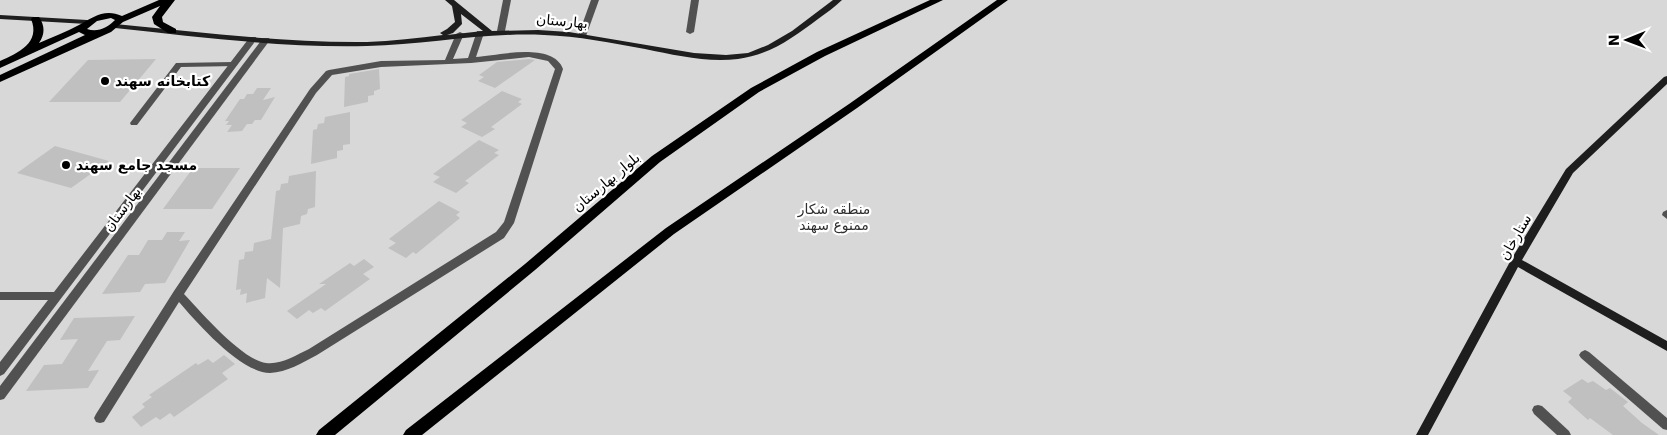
<svg xmlns="http://www.w3.org/2000/svg" width="1667" height="435" font-family="'DejaVu Sans',Vazirmatn,sans-serif">
  <style>
    .green { fill: #d8d8d8 }
    .building { fill: #c0c0c0 }
    .lines { fill: none; stroke-linecap: round; stroke-linejoin: round }
    .lane { fill: #515151; fill-rule: evenodd }
    .street { fill: #515151; fill-rule: evenodd }
    .secondary { fill: #1e1e1e; fill-rule: evenodd }
    .primary { fill: #000; fill-rule: evenodd }
    .poi-dot { fill: #000; stroke: #fff; stroke-width: 2 }
    .labels { text-anchor: middle; dominant-baseline: central; stroke-width: 4.5; stroke-linejoin: round; paint-order: stroke }
    .street-label { font-size: 14px; fill: #000; stroke: #fff }
    .poi-label { font-size: 14px; font-weight: bold; fill: #000; stroke: #fff; text-anchor: start }
    .park-label { font-size: 14px; fill: #2f2f2f; stroke: #fff }
  </style>
  <rect width="100%" height="100%" fill="#fff"/>
  <rect class="green" x="0" y="0" width="1667" height="435"/>
  <g class="building">
    <path d="M156 59 120 102H49L88 60Z"/>
    <path d="M529 59 535 60 495 88 478 81 484 77 479 75 497 62Z"/>
    <path d="M379 69 380 89 374 91V95L368 96V102L344 107 345 77 349 76V74Z"/>
    <path d="M257 88H271L263 100 275 97 261 120H255L252 124H247L242 131 227 132 232 125H226L229 121H225L240 99H244L247 94H253Z"/>
    <path d="M502 91 522 99 518 102 522 104 491 127 495 129 482 137 461 127 467 123 461 120Z"/>
    <path d="M350 112V144L343 145V150L337 151V158L311 164 313 130 317 129 318 124 324 123 325 117Z"/>
    <path d="M479 140 499 150 494 153 499 155 465 181 469 183 456 193 433 182 440 177 433 174Z"/>
    <path d="M55 146 109 161 71 188 17 173Z"/>
    <path d="M193 168H240L212 209H163Z"/>
    <path d="M316 171 315 207 308 209 307 214 301 216 300 224 283 228 280 288 267 278 265 298 246 303 247 293 240 295 241 289 236 290 239 260 244 259 245 252 253 251 254 243 271 239 276 191 280 190 281 184 288 183 289 176Z"/>
    <path d="M439 201 460 212 456 215 460 218 416 254 413 252 406 258 388 248 396 243 389 239Z"/>
    <path d="M167 232H185L179 241 190 240 165 283 145 284 140 292 102 294 128 255H139L148 240H162Z"/>
    <path d="M364 259 374 267 363 274 370 279 325 311 321 308 313 313 309 310 297 319 287 311 326 284H319L350 263 354 266Z"/>
    <path d="M135 316 120 340 107 341 88 371 99 370 88 388 26 391 44 365 62 364 78 339 60 340 74 318Z"/>
    <path d="M224 355 235 364 222 373 228 379 174 417 170 413 160 420 156 417 141 427 132 417 145 407 142 404 152 397 149 395 196 363 198 365 208 359 213 363Z"/>
    <path d="M1582 379 1588 383 1593 381 1606 390 1610 388 1628 402 1623 406 1642 423 1659 435H1613L1590 418 1588 420 1568 402 1572 398 1563 391Z"/>
  </g>
  <g class="lines">
    <path class="lane" d="M233 62 237 64 236 66 181 67 137 125H131L130 123 176 63Z"/>
    <g class="street">
      <path d="M503 0H511L505 31 501 33 497 31Z"/>
      <path d="M591 0H599L586 36 585 38H579L578 36Z"/>
      <path d="M691 0H699L694 32 690 34 686 32Z"/>
      <path d="M477 31H483L484 33 476 57C499 55 553 42 563 69L514 223 504 238 317 355C302 363 287 372 270 373 241 373 197 323 179 302L104 422 100 423 96 422 94 418 96 414 174 291 310 89 326 71 329 70 381 61 445 60 456 34 460 32 464 34 453 59 468 58ZM529 57 548 61 555 69 504 222 496 232 309 349C296 355 281 365 266 363 242 360 200 311 184 294L316 93 332 75 381 67 471 63Z"/>
      <path d="M250 37H256L257 39 4 374 0 376V362L48 300H0V292H54Z"/>
      <path d="M263 38H269L270 40 4 399 0 400V386Z"/>
      <path d="M1667 210V219L1662 215 1663 212Z"/>
      <path d="M1585 350 1589 352 1667 418V430L1663 429 1581 358 1579 355 1581 352Z"/>
      <path d="M1538 405 1542 406 1569 431 1571 435H1557L1534 414 1532 410 1534 406Z"/>
    </g>
    <g class="secondary">
      <path d="M445 0H454L492 31 538 30 569 32 694 53 726 55 748 53 768 45 792 31 833 0H842C835 7 826 13 818 19 794 37 770 55 738 59 707 63 675 55 645 49 612 43 578 36 544 35 485 32 426 45 367 46 283 48 199 37 115 28L111 26 115 24C199 32 283 43 367 42 392 41 418 38 443 35L440 33 447 29 455 22 452 6ZM461 14 483 31 447 35 453 33 462 24Z"/>
      <path d="M0 15 87 20 91 22 87 24 0 19Z"/>
      <path d="M1667 76V84L1573 173 1522 260 1667 341V351L1518 267 1428 435H1416L1512 258 1566 169 1664 77Z"/>
    </g>
    <g class="primary">
      <path d="M159 0H175L162 17 163 22 176 29V33H168L154 24 152 17 160 6 123 22 111 32 0 82V75L85 35 79 32 0 68V61C18 53 41 43 31 19L33 17H39C45 26 45 34 39 43 52 37 66 32 79 25 93 17 105 8 122 16ZM111 18 115 20C108 27 98 33 87 29L97 21Z"/>
      <path d="M930 0H943L825 56 759 92 660 162 535 270 335 435H316L319 430 525 264 652 156 751 88 817 52Z"/>
      <path d="M997 0H1008L857 108 674 234 422 435H403L406 430 666 228 849 104Z"/>
    </g>
  </g>
  <g class="poi-dot">
    <circle cx="105" cy="81" r="5"/>
    <circle cx="66" cy="165" r="5"/>
  </g>
  <g class="labels">
    <g class="street-label">
      <text transform="translate(562 21) rotate(5)">بهارستان</text>
      <text transform="translate(606 182) rotate(-40)">بلوار بهارستان</text>
      <text transform="translate(122 209) rotate(-53)">بهارستان</text>
      <text transform="translate(1515 237) rotate(-60)">ستارخان</text>
    </g>
    <g class="poi-label">
      <text x="115" y="81">کتابخانه سهند</text>
      <text x="76" y="165">مسجد جامع سهند</text>
    </g>
    <g class="park-label">
      <text x="834" y="209">منطقه شکار<tspan x="834" dy="16">ممنوع سهند</tspan></text>
    </g>
  </g>
  <g transform="translate(1627 40) rotate(269)" stroke="#ffffff" stroke-width="4" paint-order="stroke">
  <path d="M0-4L9 19L0 12L-9 19Z" fill="#000000"/>
  <text y="-8" font-size="14" font-weight="bold" text-anchor="middle" fill="#000000">N</text>
  </g>
</svg>
